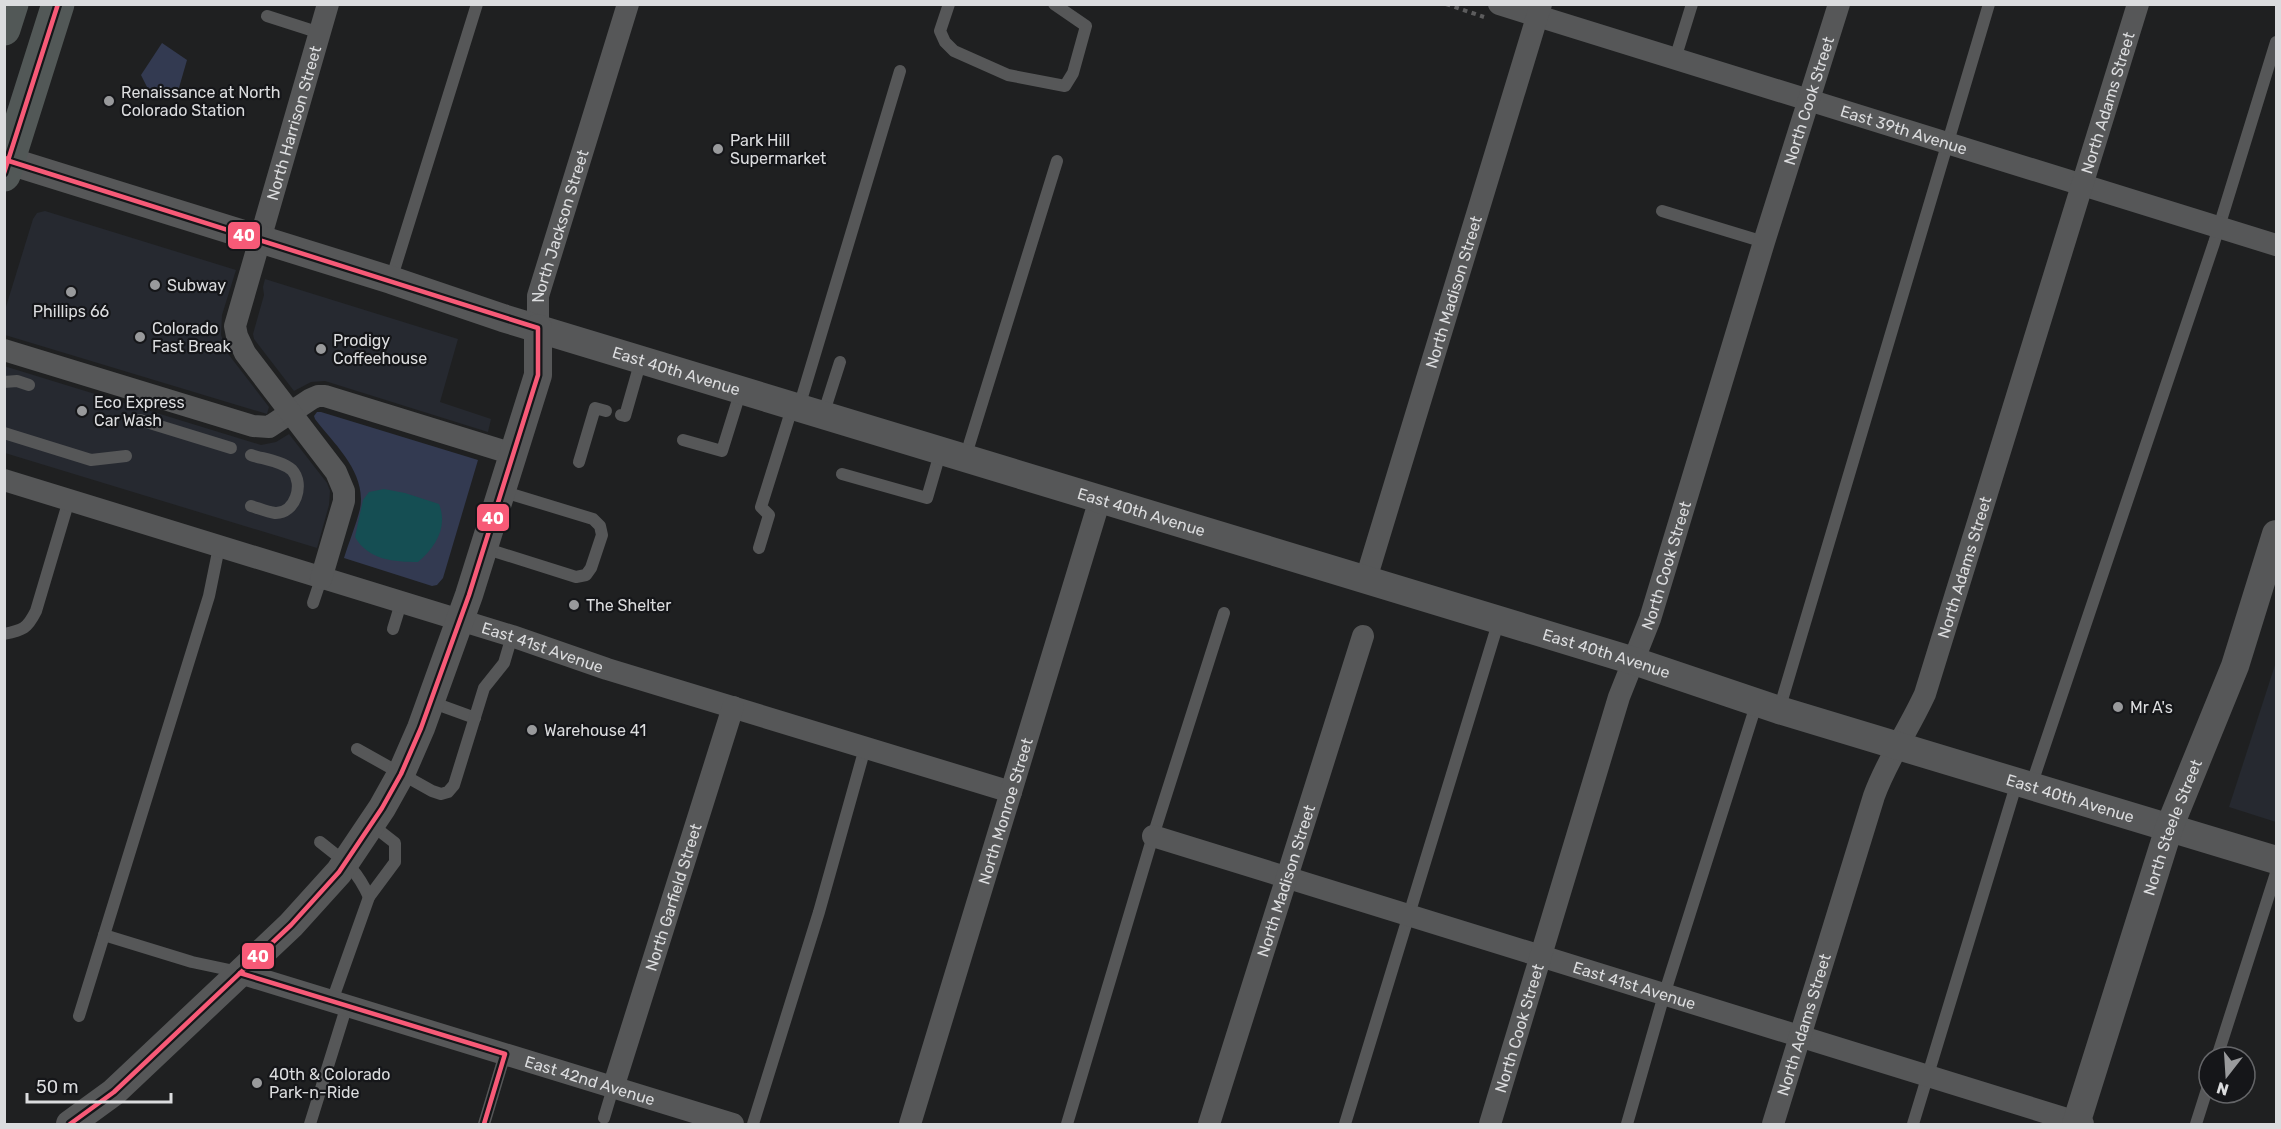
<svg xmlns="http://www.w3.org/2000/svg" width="2281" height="1129" font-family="Rubik,sans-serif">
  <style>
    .built { fill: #262930 }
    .green { fill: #333a51 }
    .water { fill: #154e53 }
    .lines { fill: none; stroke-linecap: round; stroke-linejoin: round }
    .path { stroke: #5c5c5d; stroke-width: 4; stroke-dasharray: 4.5 4.5; stroke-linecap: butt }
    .service { stroke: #565758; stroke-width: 12 }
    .minor { stroke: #565758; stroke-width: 22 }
    .tertiary { stroke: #565758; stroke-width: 28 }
    .primary { stroke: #525857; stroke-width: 33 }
    .bus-1-casing { stroke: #151619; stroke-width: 9 }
    .bus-1 { stroke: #f75a77; stroke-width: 4.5 }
    .poi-dot { fill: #999a9c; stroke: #151619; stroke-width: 2 }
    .labels { text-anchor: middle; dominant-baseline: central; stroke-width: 4.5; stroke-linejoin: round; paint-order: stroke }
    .poi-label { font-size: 16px; fill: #dbdcde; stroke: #151619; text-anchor: start }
    .street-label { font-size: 16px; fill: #dbdcde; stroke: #151619 }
    .line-badge { stroke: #151619; stroke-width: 2 }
    .badge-label { font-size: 16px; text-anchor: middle; font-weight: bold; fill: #fff }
  </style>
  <rect width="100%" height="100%" fill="#1f2021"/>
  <g class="built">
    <path d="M45 211 236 270 222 315 221 335 229 355 269 407 267 414 5 335V310L33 219 37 213Z"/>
    <path d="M265 279 458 339 440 402 491 419 488 432 325 381 311 382 294 391 254 339 253 334 264 295 263 287Z"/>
    <path d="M4 366 261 445 276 442 289 434 327 483 330 491 329 505 317 548 5 453Z"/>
    <path d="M2276 662V822L2229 807Z"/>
  </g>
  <g class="green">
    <path d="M162 43 187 60 176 98 148 89 141 75Z"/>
    <path d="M317 412H321L478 460 443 578 437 585 432 586 344 558C349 542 356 525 360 509 367 473 335 445 315 419L314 416Z"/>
  </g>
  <path class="water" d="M384 489 405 493 439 504C448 527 436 547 418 562 394 562 368 560 355 537L363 500 369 492Z"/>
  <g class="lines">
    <path class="path" d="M1446 4 1484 17"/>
    <g class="service">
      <path d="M949 4 940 31 945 42 954 51 1008 75 1065 86 1073 73 1086 26 1054 4"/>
      <path d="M267 16 320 33"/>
      <path d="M1675 59 1692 4"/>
      <path d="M1662 211 1764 242"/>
      <path d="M391 280 477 4"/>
      <path d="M4 382 17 381 29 385"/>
      <path d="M799 407 900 71"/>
      <path d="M621 415 625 416 641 360"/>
      <path d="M823 415 840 362"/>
      <path d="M140 420 231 448"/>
      <path d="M4 433 91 460 126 456"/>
      <path d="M683 440 722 451 741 390"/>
      <path d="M251 455C263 459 282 461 292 470 305 484 295 514 275 513 267 512 258 508 251 506"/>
      <path d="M965 458 1057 161"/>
      <path d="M579 462 595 408 606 411"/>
      <path d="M842 474 927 498 941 450"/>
      <path d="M484 548 576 577 586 575 591 568 602 535 600 526 593 519 501 491"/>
      <path d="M759 548 769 515 761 507 793 405"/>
      <path d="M313 603 321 579"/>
      <path d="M393 629 401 603"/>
      <path d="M4 634C23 630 27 629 36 611L69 500"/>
      <path d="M431 702 475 718"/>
      <path d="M1779 710 1989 4"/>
      <path d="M357 749 432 791 441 794 448 792 454 785 484 688 504 663 512 636"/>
      <path d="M2031 786 2214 243 2276 42"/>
      <path d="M320 842C344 861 356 868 369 897"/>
      <path d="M104 935 192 962 239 972"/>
      <path d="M332 1001 369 897 395 862V843L372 825"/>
      <path d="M79 1016 209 596 219 547"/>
      <path d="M2217 1057 2276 873"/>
      <path d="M604 1118 613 1088"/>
      <path d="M310 1124 347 1005"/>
      <path d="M484 1124 505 1054"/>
      <path d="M753 1124 819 912 865 748"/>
      <path d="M1067 1124 1153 836 1224 613"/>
      <path d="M1345 1124 1499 620"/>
      <path d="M1627 1124 1664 995 1757 702"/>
      <path d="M1913 1124 2017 782"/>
      <path d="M2196 1124 2209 1083"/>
    </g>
    <g class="minor">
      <path id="s1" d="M1499 4 2276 245"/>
      <path id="s2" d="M538 328V296L628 4"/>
      <path d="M4 350 253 426 269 427 311 399 318 396H325L513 454"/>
      <path id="s3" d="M4 480 512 636 607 669 1011 792"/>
      <path id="s4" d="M321 579 344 501V491L336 472 245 353 237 336 235 326 328 4"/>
      <path id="s5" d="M1366 579 1541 4"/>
      <path id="s6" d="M1153 836 2083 1124"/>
      <path id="s7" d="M240 973 733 1124"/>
      <path id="s8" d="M613 1088 733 707"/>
      <path id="s9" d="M910 1124 1100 499"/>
      <path id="s10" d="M1209 1124 1363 636"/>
      <path id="s11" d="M1490 1124 1619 697 1650 619 1764 242 1839 4"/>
      <path id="s12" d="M1773 1124 1874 796C1887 760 1909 729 1925 694L2138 4"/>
    </g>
    <g class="tertiary">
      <path id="s13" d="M4 157 9 161 391 280 503 318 1634 661 1779 710 2276 860"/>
      <path d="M70 1124 114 1092 291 925 339 872 382 808 401 774 421 728 469 595 538 375V328"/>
      <path id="s14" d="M2076 1124 2169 828 2235 666 2276 534"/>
    </g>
    <g class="primary">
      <path d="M4 29 12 4"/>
      <path d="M4 175 58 4"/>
    </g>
    <defs>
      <g id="bus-1">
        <path d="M4 157 9 161 538 328V375L469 595 421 728 401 774 382 808 339 872 291 925 114 1092 70 1124"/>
        <path d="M4 173 58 4"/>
        <path d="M240 973 505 1054 484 1124"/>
      </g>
    </defs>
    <use href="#bus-1" class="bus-1-casing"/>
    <use href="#bus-1" class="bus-1"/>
  </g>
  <g class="poi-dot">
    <circle cx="109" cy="101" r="6"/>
    <circle cx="718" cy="149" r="6"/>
    <circle cx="155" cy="285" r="6"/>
    <circle cx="71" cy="292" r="6"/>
    <circle cx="140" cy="337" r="6"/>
    <circle cx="321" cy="349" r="6"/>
    <circle cx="82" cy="411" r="6"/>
    <circle cx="574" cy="605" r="6"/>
    <circle cx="2118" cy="707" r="6"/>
    <circle cx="532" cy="730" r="6"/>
    <circle cx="257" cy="1083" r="6"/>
  </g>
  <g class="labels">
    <g class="poi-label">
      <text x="121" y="92">Renaissance at North<tspan x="121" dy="18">Colorado Station</tspan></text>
      <text x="730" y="140">Park Hill<tspan x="730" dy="18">Supermarket</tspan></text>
      <text x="167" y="285">Subway</text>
      <text x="71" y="311" text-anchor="middle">Phillips 66</text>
      <text x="152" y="328">Colorado<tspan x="152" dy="18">Fast Break</tspan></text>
      <text x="333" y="340">Prodigy<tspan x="333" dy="18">Coffeehouse</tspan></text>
      <text x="94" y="402">Eco Express<tspan x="94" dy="18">Car Wash</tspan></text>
      <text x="586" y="605">The Shelter</text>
      <text x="2130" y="707">Mr A's</text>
      <text x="544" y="730">Warehouse 41</text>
      <text x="269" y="1074">40th &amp; Colorado<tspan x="269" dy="18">Park-n-Ride</tspan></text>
    </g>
    <g class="street-label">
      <text stroke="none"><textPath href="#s11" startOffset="1072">North Cook Street</textPath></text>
      <text stroke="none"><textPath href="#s12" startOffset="1076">North Adams Street</textPath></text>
      <text stroke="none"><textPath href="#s4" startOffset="502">North Harrison Street</textPath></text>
      <text stroke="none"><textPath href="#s1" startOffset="424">East 39th Avenue</textPath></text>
      <text stroke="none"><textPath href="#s2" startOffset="105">North Jackson Street</textPath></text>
      <text stroke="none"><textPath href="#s5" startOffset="300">North Madison Street</textPath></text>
      <text stroke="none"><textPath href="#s13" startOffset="706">East 40th Avenue</textPath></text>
      <text stroke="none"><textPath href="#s13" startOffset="1192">East 40th Avenue</textPath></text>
      <text stroke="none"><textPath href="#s11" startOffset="586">North Cook Street</textPath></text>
      <text stroke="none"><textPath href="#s12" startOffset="590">North Adams Street</textPath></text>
      <text stroke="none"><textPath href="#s3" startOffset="564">East 41st Avenue</textPath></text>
      <text stroke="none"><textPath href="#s13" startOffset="1678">East 40th Avenue</textPath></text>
      <text stroke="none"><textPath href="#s13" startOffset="2164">East 40th Avenue</textPath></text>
      <text stroke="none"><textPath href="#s9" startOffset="327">North Monroe Street</textPath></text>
      <text stroke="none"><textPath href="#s14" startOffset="312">North Steele Street</textPath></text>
      <text stroke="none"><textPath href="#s10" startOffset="255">North Madison Street</textPath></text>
      <text stroke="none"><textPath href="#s8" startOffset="200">North Garfield Street</textPath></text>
      <text stroke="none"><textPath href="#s6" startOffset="504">East 41st Avenue</textPath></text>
      <text stroke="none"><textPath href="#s12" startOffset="104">North Adams Street</textPath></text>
      <text stroke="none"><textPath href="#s11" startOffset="100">North Cook Street</textPath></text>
      <text stroke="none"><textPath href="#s7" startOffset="366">East 42nd Avenue</textPath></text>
    </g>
  </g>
  <g class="line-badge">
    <rect x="227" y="221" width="34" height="29" rx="6" fill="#f75a77"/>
    <rect x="476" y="503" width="34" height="29" rx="6" fill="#f75a77"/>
    <rect x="241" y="942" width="34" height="28" rx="6" fill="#f75a77"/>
  </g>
  <g class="badge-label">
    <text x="244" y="241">40</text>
    <text x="493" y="524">40</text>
    <text x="258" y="962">40</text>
  </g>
  <rect width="2281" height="1129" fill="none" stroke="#dbdcde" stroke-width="12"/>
  <g transform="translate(2227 1075) rotate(197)"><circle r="28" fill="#151619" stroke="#646568" stroke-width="1.5"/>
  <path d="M0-4.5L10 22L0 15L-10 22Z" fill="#999a9c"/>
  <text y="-9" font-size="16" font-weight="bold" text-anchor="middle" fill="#dbdcde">N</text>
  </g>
  <path d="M27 1093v9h144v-9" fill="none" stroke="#dbdcde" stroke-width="3"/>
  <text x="36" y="1093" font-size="18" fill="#dbdcde" stroke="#151619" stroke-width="4.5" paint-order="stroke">50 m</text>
</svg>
